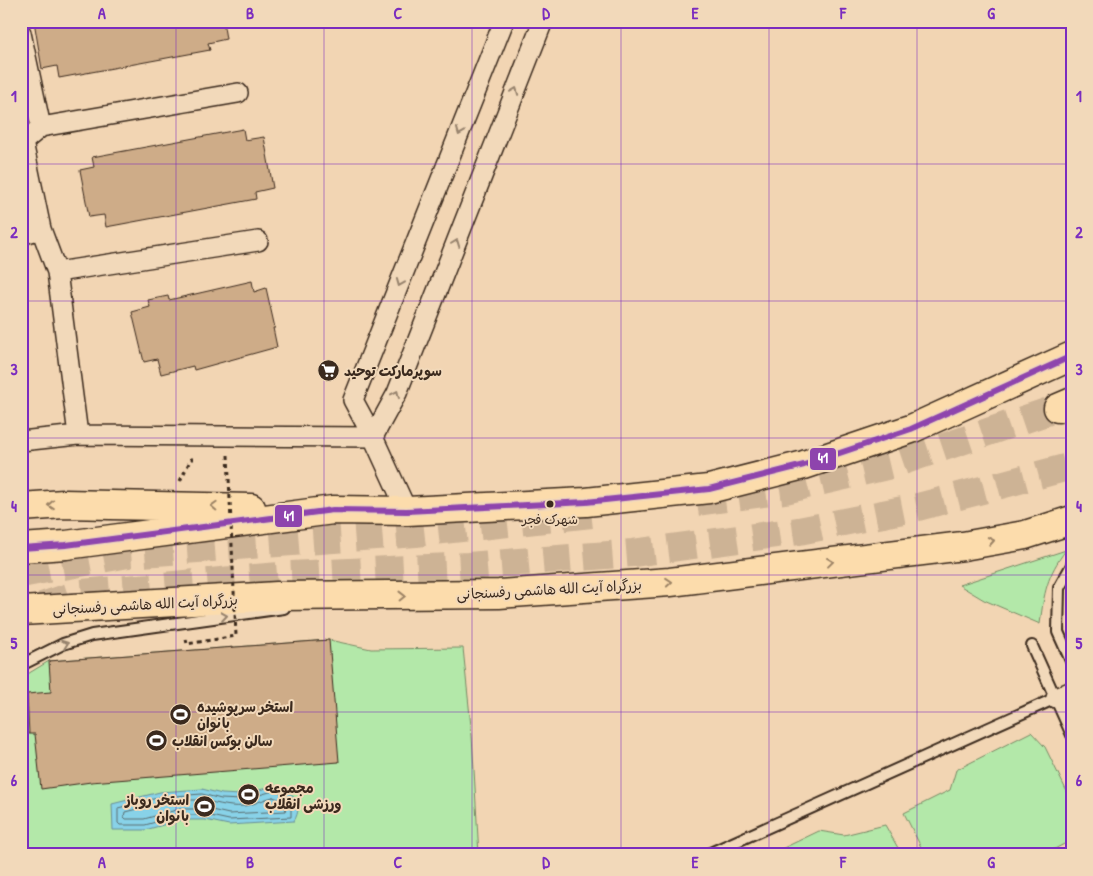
<svg xmlns="http://www.w3.org/2000/svg" width="1093" height="876" viewBox="0 0 1093 876" font-family="'Patrick Hand','Playpen Sans Arabic',sans-serif">
<rect width="100%" height="100%" fill="#f2d5b3"/>
<filter id="ink" filterUnits="userSpaceOnUse"><feTurbulence type="fractalNoise" baseFrequency=".02" numOctaves="2"/><feDisplacementMap in="SourceGraphic" scale="10" xChannelSelector="R" yChannelSelector="G"/><feConvolveMatrix kernelMatrix="1 2 1 2 8 2 1 2 1" color-interpolation-filters="sRGB"/></filter>
<g filter="url(#ink)">
<path fill="#b3e8a9" stroke="#778964" d="M1066 550C1047 575 1044 593 1040 624L984 600 959 585Z
M329 640 371 649 463 648 472 736 479 855H21V678L49 661Z
M1031 732 1045 747 1072 802V840L1043 855H925L904 813 950 790 956 770Z
M885 825 902 855H769L819 831 844 835Z"/>
<path fill="#88d2e8" stroke="#698f97" d="M274 786C291 790 305 803 294 821L229 825 205 820H181L145 830H113L112 804 160 792 202 789 222 794 241 795Z"/>
<g fill="none" stroke-linecap="round" stroke-linejoin="round">
<path stroke="#5a6d6f" stroke-width="1" d="M274 791 282 793 291 801V817L229 820 206 815H181L145 825H120L118 823V808L161 797 202 794 221 799 241 800Z
M273 797 284 801 286 811 229 814 207 809H180L144 819H126L124 817 125 812C149 806 173 799 198 800 213 801 227 808 244 806 254 805 263 799 273 797Z"/>
</g>
<path fill="#ceac88" stroke="#3b2a1e" d="M34 21H223L226 39 208 43 210 50 59 78 57 66 42 69Z
M243 129 245 140 264 137 273 188 255 192 256 199 106 227 104 215 89 217 80 170 94 167 92 157Z
M252 281 254 292 266 288 275 328H273L277 347 194 370 193 366 161 374 157 359 144 362 132 312 150 307 148 300 168 296 169 300Z
M329 640 339 762 91 782 41 789 35 734H29L27 694 51 692 49 661Z"/>
<g fill="none" stroke-linecap="round" stroke-linejoin="round">
<path stroke="#cdb395" stroke-width="28" stroke-dasharray="28 14" stroke-linecap="butt" d="M697 502 785 490 891 465 1058 408
M21 574 128 554 416 533 592 514
M42 606 81 593 290 575 468 566 633 553 799 531 918 507 1072 466"/>
<defs>
<path id="lane" d="M1072 565 1059 588 1058 632 1072 663
M1032 646 1072 735
M21 665 63 644 92 635 284 608
M706 855 1056 698"/>
<path id="street" d="M21 33 41 127
M21 235 41 229
M57 272 258 241
M78 435 57 272 41 229 23 142 41 127 238 93
M373 437 397 393 543 21
M21 441 78 435 373 437
M407 511 373 437 353 400 504 21
M1056 698 1072 691"/>
<path id="highway" d="M1058 408 1072 402
M21 507 64 504 251 508
M21 548 66 545 333 510 407 511 586 502 709 489 804 465 911 429 1072 356
M21 611 277 596 499 594 670 582 963 546 1025 535 1072 520"/>
</defs>
<use href="#lane" stroke="#3b2a1e" stroke-width="14"/>
<use href="#street" stroke="#3b2a1e" stroke-width="22"/>
<use href="#highway" stroke="#3b2a1e" stroke-width="31"/>
<path stroke="#3b2a1e" stroke-width="3" stroke-dasharray="4 4" stroke-linecap="butt" d="M180 481 191 459H193
M186 639 187 644 236 636"/>
<use href="#lane" stroke="#f2d9ba" stroke-width="10"/>
<use href="#street" stroke="#f2d9ba" stroke-width="19"/>
<use href="#highway" stroke="#fcdcac" stroke-width="28"/>
<path stroke="#3b2a1e" stroke-width="3" stroke-dasharray="4 4" stroke-linecap="butt" d="M228 455 236 636"/>
<defs>
<path id="bus-1" d="M21 548 66 545 333 510 407 511 586 502 709 489 804 465 911 429 1072 356"/>
</defs>
<use href="#bus-1" stroke="#f2d9ba" stroke-width="10"/>
<use href="#bus-1" stroke="#8e44ad" stroke-width="6"/>
</g>
<defs><path id="oneway-chevron" d="M-2-3.5L2.5 0L-2 3.5" fill="none" stroke-width="1.6" stroke-linecap="round" stroke-linejoin="round" transform="scale(1.25)"/></defs>
<g stroke="#96826c">
<use href="#oneway-chevron" transform="translate(515 91) rotate(-69)"/>
<use href="#oneway-chevron" transform="translate(460 132) rotate(112)"/>
<use href="#oneway-chevron" transform="translate(456 243) rotate(-69)"/>
<use href="#oneway-chevron" transform="translate(400 283) rotate(112)"/>
<use href="#oneway-chevron" transform="translate(396 394) rotate(-65)"/>
<use href="#oneway-chevron" transform="translate(224 616) rotate(-8)"/>
<use href="#oneway-chevron" transform="translate(65 644) rotate(-20)"/>
</g>
<g stroke="#9c8365">
<use href="#oneway-chevron" transform="translate(51 505) rotate(176)"/>
<use href="#oneway-chevron" transform="translate(214 506) rotate(-178)"/>
<use href="#oneway-chevron" transform="translate(991 541) rotate(-10)"/>
<use href="#oneway-chevron" transform="translate(830 562) rotate(-7)"/>
<use href="#oneway-chevron" transform="translate(669 582) rotate(-5)"/>
<use href="#oneway-chevron" transform="translate(402 596) rotate(-1)"/>
</g>
</g>
<path fill="none" stroke="#7b2cbf" stroke-width="1" stroke-opacity="0.55" d="M176 21V855M324 21V855M472 21V855M621 21V855M769 21V855M917 21V855M21 164H1072M21 301H1072M21 438H1072M21 575H1072M21 712H1072"/>
<defs>
<symbol id="supermarket-disc" viewBox="-11 -11 22 22"><circle r="9.5" fill="#3b2a1e" stroke="#f2d9ba"/><path d="M-6-5.5h2.5l.6 2H6L4.5 2H-2.5L-4.4-4H-6ZM-1.5 3.2a1.3 1.3 0 1 0 .1 0ZM3 3.2a1.3 1.3 0 1 0 .1 0Z" fill="#fff"/></symbol>
<symbol id="stadium-disc" viewBox="-11 -11 22 22"><circle r="9.5" fill="#3b2a1e" stroke="#f2d9ba"/><path d="M0-5a6.5 5 0 1 0 0 10a6.5 5 0 1 0 0-10ZM-3.5-1.8h7v3.6h-7Z" fill="#fff"/></symbol>
</defs>
<g fill-rule="evenodd">
<use href="#supermarket-disc" x="316" y="358" width="25" height="25"/>
<use href="#stadium-disc" x="168" y="702" width="25" height="25"/>
<use href="#stadium-disc" x="144" y="728" width="25" height="25"/>
<use href="#stadium-disc" x="236" y="782" width="25" height="25"/>
<use href="#stadium-disc" x="192" y="794" width="25" height="25"/>
</g>
<circle fill="#3b2a1e" stroke="#f2d9ba" stroke-width="2" cx="550" cy="504" r="4.5"/>
<g text-anchor="middle" dominant-baseline="central" stroke-width="4" stroke-linejoin="round" paint-order="stroke">
<g font-size="13" fill="#3b2a1e" stroke="#f2d9ba">
<text x="550" y="519">شهرک فجر</text>
</g>
<g font-size="14" font-weight="bold" fill="#3b2a1e" stroke="#f2d9ba" text-anchor="start">
<text x="344" y="370">سوپرمارکت توحید</text>
<text x="197" y="706">استخر سرپوشیده<tspan x="197" dy="16">بانوان</tspan></text>
<text x="172" y="740">سالن بوکس انقلاب</text>
<text x="265" y="787">مجموعه<tspan x="265" dy="16">ورزشی انقلاب</tspan></text>
<text x="189" y="799" text-anchor="end">استخر روباز<tspan x="189" dy="16">بانوان</tspan></text>
</g>
<g font-size="14" fill="#3b2a1e" stroke="#f2d9ba">
<text transform="translate(549 589) rotate(-3)">بزرگراه آیت الله هاشمی رفسنجانی</text>
<text transform="translate(145 604) rotate(-3)">بزرگراه آیت الله هاشمی رفسنجانی</text>
</g>
</g>
<g stroke="#f2d9ba" stroke-width="2">
<rect x="809" y="447" width="28" height="24" rx="5" fill="#8e44ad"/>
<rect x="274" y="504" width="29" height="24" rx="5" fill="#8e44ad"/>
</g>
<g font-size="14" text-anchor="middle" font-weight="bold" fill="#fff">
<text x="823" y="463">41</text>
<text x="289" y="521">41</text>
</g>
<rect width="1093" height="876" fill="none" stroke="#f2d9ba" stroke-width="55"/>
<rect x="28" y="28" width="1038" height="820" fill="none" stroke="#7b2cbf" stroke-width="2"/>
<g font-size="16" text-anchor="middle" font-weight="bold" fill="#7b2cbf">
<text x="102" y="19">A</text>
<text x="250" y="19">B</text>
<text x="398" y="19">C</text>
<text x="546" y="19">D</text>
<text x="695" y="19">E</text>
<text x="843" y="19">F</text>
<text x="991" y="19">G</text>
<text x="14" y="102">1</text>
<text x="1079" y="102">1</text>
<text x="14" y="238">2</text>
<text x="1079" y="238">2</text>
<text x="14" y="375">3</text>
<text x="1079" y="375">3</text>
<text x="14" y="512">4</text>
<text x="1079" y="512">4</text>
<text x="14" y="649">5</text>
<text x="1079" y="649">5</text>
<text x="14" y="786">6</text>
<text x="1079" y="786">6</text>
<text x="102" y="868">A</text>
<text x="250" y="868">B</text>
<text x="398" y="868">C</text>
<text x="546" y="868">D</text>
<text x="695" y="868">E</text>
<text x="843" y="868">F</text>
<text x="991" y="868">G</text>
</g>
</svg>
